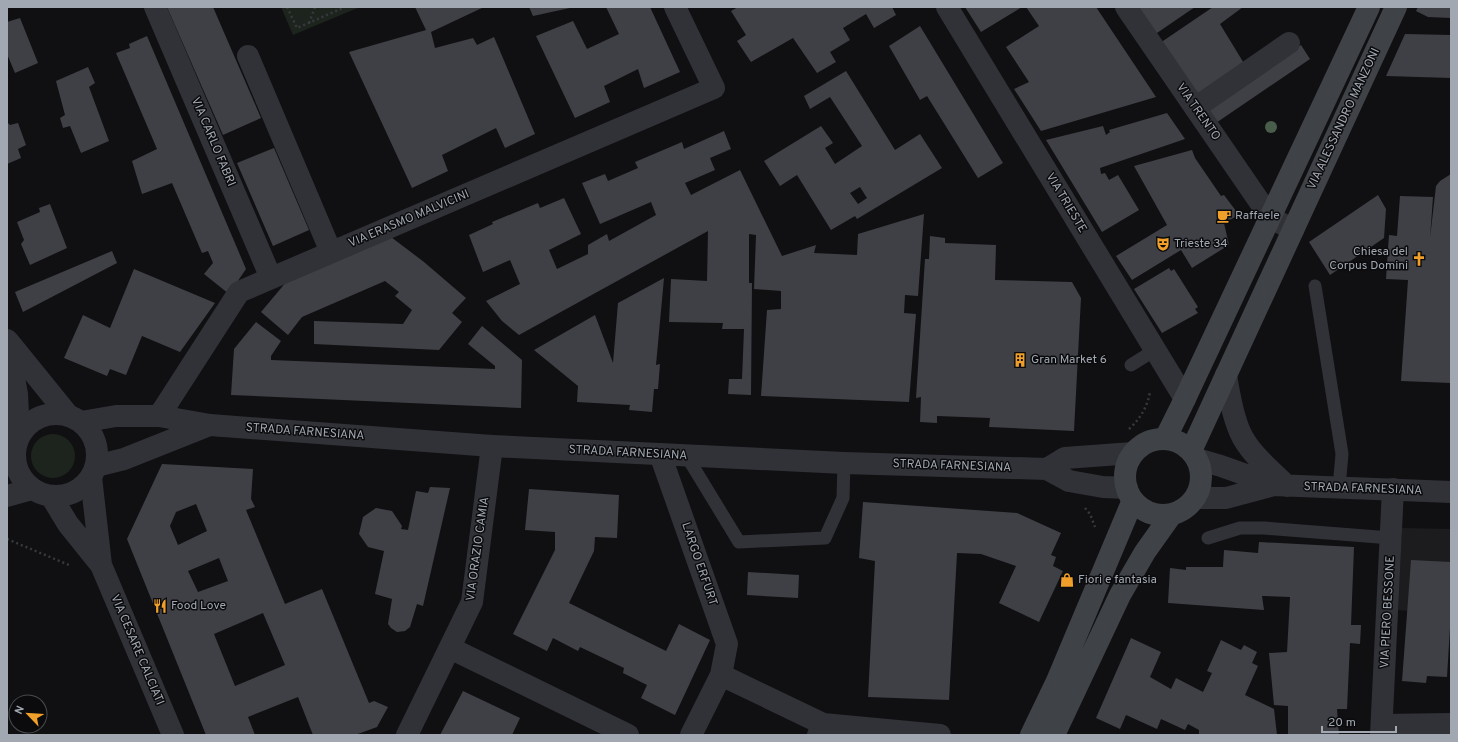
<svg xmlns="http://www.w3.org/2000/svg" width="1458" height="742" viewBox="0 0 1458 742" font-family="Overpass,sans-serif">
<rect width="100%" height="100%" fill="#101012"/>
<path fill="#1c1c1f" d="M1402 528 1451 529V614L1398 610Z"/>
<path fill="#1d241d" d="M281 7H360L293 35Z
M31 456a22 22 0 1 1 44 0a22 22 0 1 1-44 0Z"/>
<path fill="#3f4045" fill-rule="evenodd" d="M167 7H213L261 118 223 135Z
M415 7H484L431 32 435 48 473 38 477 45 494 37 535 134 505 148 496 128 442 155 448 171 412 188 349 52 426 30Z
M529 7H570V8L533 16Z
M606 7H650L680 72 644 88 638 69 604 86 610 102 575 118 536 36 573 21 587 49 619 34Z
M738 7H892L896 15 874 28 866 14 843 28 850 40 830 52 836 62 817 73 793 38 751 62 737 41 746 35 731 11Z
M965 7H1022L981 32Z
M1026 7H1096L1156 97 1041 131 1014 89 1029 82 1006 47 1039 26Z
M1134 7H1195L1154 35Z
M1213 7H1243L1220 24 1245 65 1195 98 1160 43Z
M1418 7H1451V18L1428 17 1416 11Z
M20 18 38 63 15 73 7 54V22Z
M920 26 1003 163 978 178 927 96 920 100 889 46Z
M1405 34 1451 35V78L1386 76Z
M147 36 246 269 229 294 204 274 213 263 208 251 202 253 172 183 142 194 132 161 157 149 116 53 130 48 129 44Z
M1301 45 1310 59 1213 125 1203 111Z
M88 67 95 83 89 87 109 141 81 153 70 126 63 128 60 118 65 115 56 81Z
M846 71 895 150 920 134 942 168 857 219 855 216 831 230 797 175 780 186 764 161 821 126 833 143 825 148 835 164 862 146 830 97 810 109 804 96ZM860 187 867 198 858 204 850 193Z
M1167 113 1185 139 1100 168 1101 174 1105 173 1109 180 1118 175 1139 210 1102 232 1046 140 1103 126 1106 135 1110 132 1109 130Z
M7 122 10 125 18 123 26 145 18 149 21 158 7 164Z
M724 131 731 149 710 158 715 170 685 183 691 195 740 170 782 256 816 245 814 253 857 255 858 234 924 214 918 296 905 295 904 313 916 314 909 402 761 396 767 310 781 309V291L754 289 756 235 749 234V283H752L751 395 728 394 729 379H742L744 329H722L723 323 669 322 671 279 707 281 708 231 519 335 502 321 486 301 520 284 510 260 483 272 469 235 493 224 492 222 538 203 540 208 564 198 581 234 549 250 557 269 588 254V245L607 234 609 241 656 215 651 202 600 224 582 183 605 174 608 181 638 168 635 162 682 142 684 149Z
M274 148 309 230 273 246 237 163Z
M1192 150 1195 158 1221 196 1224 195 1239 215 1224 223 1229 245 1192 268 1181 250 1132 280 1116 256 1167 225 1134 166Z
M1451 174V383L1401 381 1408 280 1386 279 1389 235 1397 236 1400 196 1433 197 1430 238 1436 186 1440 181Z
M1378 195 1386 209 1384 238 1330 275 1309 242Z
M50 204 67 248 30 265 21 244 24 240 17 222 40 212 39 208Z
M930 236 945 238V243L996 245 995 280 1072 282 1081 298 1074 431 989 427 990 418 937 416V423L920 422 921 397 916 398 925 259H929Z
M391 237 424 262 466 298 452 313 462 322 439 350 314 344V321L403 324 412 310 395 296 399 292 385 281 302 317 288 335 261 312 287 281Z
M112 251 117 263 23 312 15 292Z
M1169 268 1171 271 1174 269 1198 307 1195 309 1198 313 1162 333 1134 289Z
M134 269 215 303 180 352 142 336 126 375 110 369 107 376 64 358 83 315 110 328Z
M664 278 656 365 660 364 658 389H654L652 412 629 410 630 405 577 402 578 386 534 350 595 315 613 363 618 303Z
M256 322 281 341 271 356V360L495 369V366L468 344 482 326 522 360 521 408 231 395 234 349Z
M162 464 253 469 251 499 255 507 246 510 285 604 322 589 369 703 374 701 388 707 377 727 355 735H313L298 697 248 717 255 735H206L127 539ZM196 504 207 531 178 545 170 526 176 512ZM219 558 228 581 198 592 188 571ZM263 613 285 665 235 686 214 634Z
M430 487 450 488 423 606 417 604 410 627 405 631 397 632 391 628 388 624 392 599 375 594 384 551 368 547 359 534 363 517 376 508 392 511 402 526 401 529 408 530 416 491 428 493Z
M529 489 619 495 617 538 595 537 594 551 569 603 666 651 679 624 710 640 675 715 641 698 647 685 623 673 624 668 580 647 578 651 553 638 547 651 513 634 555 550V532L525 530Z
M863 502 1017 513 1061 533 1051 555 1056 557 1053 566 1063 571 1039 622 999 603 1016 566 981 554 957 553 949 700 868 697 875 561 859 558Z
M1259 542 1354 547 1351 625H1361L1360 644 1350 643 1347 709H1337L1339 735H1288V706L1274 705 1269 653 1287 652 1290 597 1262 596 1264 610 1168 603 1170 568 1186 570V567H1223L1224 550 1258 553Z
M1411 560 1451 562V612L1447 677 1427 676 1426 683 1402 681Z
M748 572 799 575 798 598 747 595Z
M1131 638 1161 652 1150 677 1171 689 1176 678 1203 692 1212 673 1207 671 1221 640 1241 650 1244 645 1257 652 1252 663 1258 666 1245 695 1274 709 1277 735H1199V730L1188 724 1185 730 1161 719 1157 729 1126 715 1120 729 1096 718Z
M463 691 520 718 512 735H440Z"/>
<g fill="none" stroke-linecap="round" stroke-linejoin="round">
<path stroke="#37393e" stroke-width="2.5" stroke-dasharray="2 3" stroke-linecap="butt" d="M287 7 297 28 345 7
M309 23 315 7
M1129 429C1141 418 1147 407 1150 392
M1085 508 1090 514 1095 527
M7 539 69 565"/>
<path stroke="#313237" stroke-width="13" d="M1315 286 1342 454 1339 487
M1131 365 1155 350
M686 455 739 542 825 538 843 498 844 463
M1208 538 1240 528H1264L1391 538"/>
<path stroke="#313237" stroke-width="22" d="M155 7 271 278
M947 7 1185 399
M1126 7 1270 217 1293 230
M248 56 331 252
M1195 108 1289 43
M7 340 17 394 19 436
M8 341 68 415
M159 416 239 292 714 88 675 7
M660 454 727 644 721 675 691 735
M91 477 101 565
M51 496 68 524 101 565 173 735
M450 648 628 735
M721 675 823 724 818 735
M823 724 940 735
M1382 725 1451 724
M407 735 472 602 492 446
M1381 735 1393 489"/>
<path stroke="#313237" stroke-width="22" d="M1226 375C1229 393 1232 414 1240 432 1249 453 1271 470 1287 486
M15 455a41 41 0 1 1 82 0a41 41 0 1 1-82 0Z
M81 422 116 416H159L210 425 492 446 844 463 1047 469 1069 481 1103 487 1127 488
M1197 459 1221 466 1274 485 1451 492
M96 466 124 459 207 426
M1047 469 1065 458 1133 453
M7 496 32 489
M1195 498H1226L1274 485"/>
<path stroke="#3f4247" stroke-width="22" d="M1165 439 1181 407 1369 7
M1125 477a38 38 0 1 1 76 0a38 38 0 1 1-76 0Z
M1191 451 1396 7
M1031 735 1057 681 1133 500
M1054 735 1120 595 1145 552 1172 514"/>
</g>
<circle fill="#495e4a" cx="1271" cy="127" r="6"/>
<defs>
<symbol id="cafe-bare" viewBox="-9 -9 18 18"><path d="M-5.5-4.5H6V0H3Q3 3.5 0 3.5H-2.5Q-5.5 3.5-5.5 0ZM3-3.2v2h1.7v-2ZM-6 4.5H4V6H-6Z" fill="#f0a02a" stroke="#0b0b0d" stroke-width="2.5" paint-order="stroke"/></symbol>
<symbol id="theatre-bare" viewBox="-9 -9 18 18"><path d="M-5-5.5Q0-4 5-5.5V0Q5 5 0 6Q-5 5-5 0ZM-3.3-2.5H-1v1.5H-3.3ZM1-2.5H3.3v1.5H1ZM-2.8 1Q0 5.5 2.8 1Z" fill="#f0a02a" stroke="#0b0b0d" stroke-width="2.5" paint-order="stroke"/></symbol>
<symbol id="church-bare" viewBox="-9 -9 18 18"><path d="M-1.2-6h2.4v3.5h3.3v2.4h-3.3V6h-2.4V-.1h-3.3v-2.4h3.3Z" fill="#f0a02a" stroke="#0b0b0d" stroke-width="2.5" paint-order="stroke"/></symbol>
<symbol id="building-bare" viewBox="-9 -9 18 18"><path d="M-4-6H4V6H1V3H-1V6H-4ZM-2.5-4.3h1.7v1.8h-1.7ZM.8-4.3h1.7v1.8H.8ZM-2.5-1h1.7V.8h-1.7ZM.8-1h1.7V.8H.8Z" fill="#f0a02a" stroke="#0b0b0d" stroke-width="2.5" paint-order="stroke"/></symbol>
<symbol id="shop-bare" viewBox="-9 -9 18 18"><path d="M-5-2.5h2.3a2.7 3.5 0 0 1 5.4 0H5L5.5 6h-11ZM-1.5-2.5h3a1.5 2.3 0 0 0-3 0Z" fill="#f0a02a" stroke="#0b0b0d" stroke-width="2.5" paint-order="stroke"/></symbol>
<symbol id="restaurant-bare" viewBox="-9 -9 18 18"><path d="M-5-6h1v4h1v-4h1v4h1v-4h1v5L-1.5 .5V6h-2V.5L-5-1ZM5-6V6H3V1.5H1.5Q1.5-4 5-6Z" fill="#f0a02a" stroke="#0b0b0d" stroke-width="2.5" paint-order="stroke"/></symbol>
</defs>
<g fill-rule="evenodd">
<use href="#cafe-bare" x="1214" y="206" width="20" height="20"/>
<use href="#theatre-bare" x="1153" y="234" width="20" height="20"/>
<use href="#church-bare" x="1409" y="249" width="20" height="20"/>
<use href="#building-bare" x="1010" y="350" width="20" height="20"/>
<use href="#shop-bare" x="1057" y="570" width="20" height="20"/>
<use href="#restaurant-bare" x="150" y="596" width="20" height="20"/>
</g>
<g text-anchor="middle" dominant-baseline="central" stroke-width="3" stroke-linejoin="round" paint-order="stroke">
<g font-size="12" fill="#a1a8b2" stroke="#0b0b0d">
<text transform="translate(1198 112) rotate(55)">VIA TRENTO</text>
<text transform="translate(1344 119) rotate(-65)">VIA ALESSANDRO MANZONI</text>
<text transform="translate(213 142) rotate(67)">VIA CARLO FABRI</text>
<text transform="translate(1066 203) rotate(59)">VIA TRIESTE</text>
<text transform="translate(409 219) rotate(-23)">VIA ERASMO MALVICINI</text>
<text transform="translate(305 432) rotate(4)">STRADA FARNESIANA</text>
<text transform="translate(628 453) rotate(3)">STRADA FARNESIANA</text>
<text transform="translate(952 466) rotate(2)">STRADA FARNESIANA</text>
<text transform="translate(1363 489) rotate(2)">STRADA FARNESIANA</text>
<text transform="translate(478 549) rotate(-82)">VIA ORAZIO CAMIA</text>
<text transform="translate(699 564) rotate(71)">LARGO ERFURT</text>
<text transform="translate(1388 612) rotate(-87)">VIA PIERO BESSONE</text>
<text transform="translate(137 650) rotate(67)">VIA CESARE CALCIATI</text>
</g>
<g font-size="12" fill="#a1a8b2" stroke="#0b0b0d" text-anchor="start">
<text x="1235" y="216">Raffaele</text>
<text x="1174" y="244">Trieste 34</text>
<text x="1408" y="252" text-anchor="end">Chiesa del<tspan x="1408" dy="14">Corpus Domini</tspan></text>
<text x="1031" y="360">Gran Market 6</text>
<text x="1078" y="580">Fiori e fantasia</text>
<text x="171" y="606">Food Love</text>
</g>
</g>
<rect width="1458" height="742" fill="none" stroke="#a1a8b2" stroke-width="16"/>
<g transform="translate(28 714) rotate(295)"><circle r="19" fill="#0b0b0d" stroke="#474a4f"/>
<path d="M0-3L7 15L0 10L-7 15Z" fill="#f0a02a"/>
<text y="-6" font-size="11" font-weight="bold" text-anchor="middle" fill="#a1a8b2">N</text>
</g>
<path d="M1322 726v6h74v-6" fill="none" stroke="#a1a8b2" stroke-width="2"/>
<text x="1328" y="726" font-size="12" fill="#a1a8b2" stroke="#0b0b0d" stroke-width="3" paint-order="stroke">20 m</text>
</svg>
